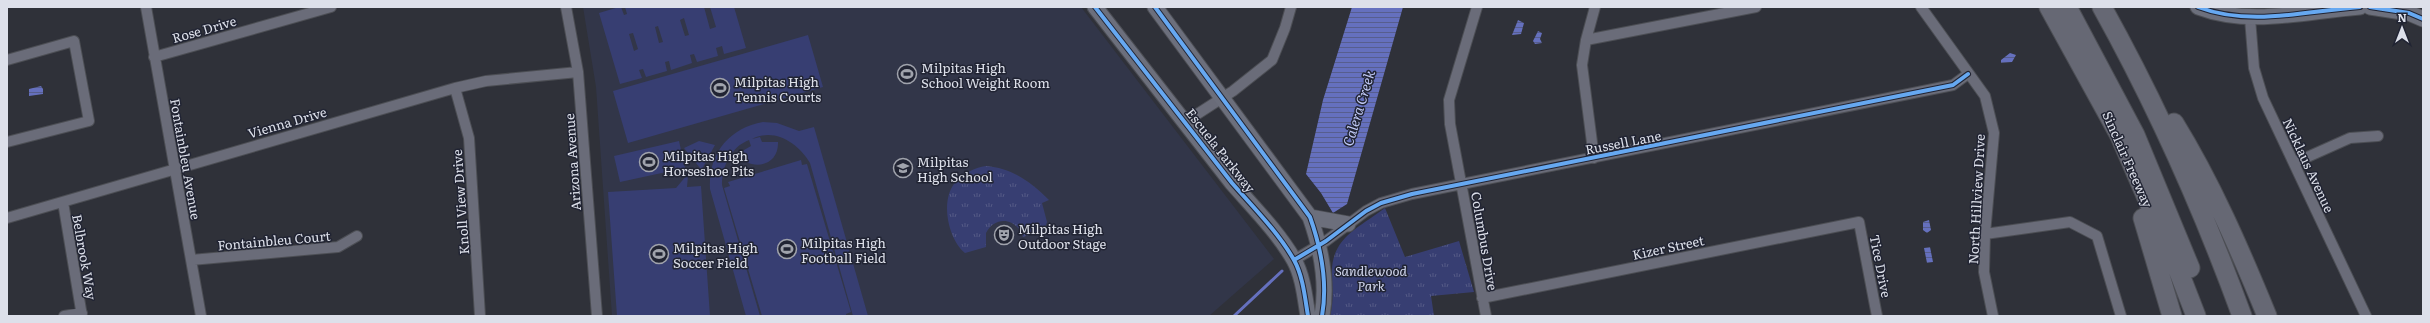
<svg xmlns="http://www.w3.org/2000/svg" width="2430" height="323" viewBox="0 0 2430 323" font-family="Literata,serif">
<defs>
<pattern id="grass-tufts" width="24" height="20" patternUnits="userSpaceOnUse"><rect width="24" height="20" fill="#373e72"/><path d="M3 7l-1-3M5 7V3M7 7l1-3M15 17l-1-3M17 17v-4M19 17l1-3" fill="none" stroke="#545a86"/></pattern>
<pattern id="water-rules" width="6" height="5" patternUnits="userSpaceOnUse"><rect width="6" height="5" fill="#6570be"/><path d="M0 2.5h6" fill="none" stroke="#575e8e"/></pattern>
</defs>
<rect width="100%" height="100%" fill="#2f3139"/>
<path fill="#323649" d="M583 7H1081L1274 259 1209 316H612L596 87Z"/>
<path fill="url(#grass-tufts)" d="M986 166C1012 168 1031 182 1049 200L1042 203 1047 222 1044 230 1023 237C1017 218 995 215 986 233V247L965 253C949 240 940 203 954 184 961 175 975 167 986 166Z
M1385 208 1405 257 1459 241 1474 292 1431 296 1434 316H1330C1334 302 1332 288 1332 273 1331 238 1360 227 1385 208Z"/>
<path fill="#373e72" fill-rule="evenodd" d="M619 7H621L624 15 627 14 625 7H704L710 29 716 27 710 7H734L746 48 724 54 722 46 716 48 718 56 697 62 694 54 690 55 692 63 671 70 669 61 665 62 667 71 646 77 643 69 639 70 642 78 620 84 599 13ZM684 18 689 35 685 36 680 20ZM658 26 663 42 659 43 655 27ZM633 33 638 49 634 51 629 34Z
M808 35 823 87 628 143 613 91Z
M763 122 777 123 799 131 814 127 868 316H853L810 163C799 144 775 127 752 139L760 137 762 142H778C779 167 750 172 737 154L751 146 749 140C731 147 722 166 722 185L760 316H746L710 189C708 154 729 128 763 122Z
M679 141 685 168 620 182 614 156Z
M699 141 715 145 703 167 704 172H700V168L684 148Z
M801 160 802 165 807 164 851 312 846 314V316H762L724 188 730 186 728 182Z
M688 171 691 172 688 176 687 187 701 186 710 316H617L608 192 676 188 687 175Z"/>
<path fill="url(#water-rules)" d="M1352 7H1403L1347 204 1333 213 1321 193 1306 174 1323 100Z
M1518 20 1524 23 1521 34 1512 35Z
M1538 31 1542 33 1540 39 1542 43 1535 44 1533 41Z
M2010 53 2016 55 2012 62 2001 63V60Z
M41 86 43 89V94L29 96V89Z
M1929 220 1931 230 1927 233 1923 230V222Z
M1930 247 1933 262 1927 263 1924 248Z"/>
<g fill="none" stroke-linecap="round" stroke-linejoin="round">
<path stroke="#6570be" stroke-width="3" d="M1234 316 1282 271"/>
<defs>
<path id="street" d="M146 7 201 316
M566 7 578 72 597 316
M1477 7 1449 100 1450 124 1486 316
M1921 7 1985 96 1994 133 1985 234 1984 272 1993 316
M2250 18 2254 68 2263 98 2366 316
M1586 40 1756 7
M154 57 331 7
M7 60 74 41 89 121 7 142
M455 88 469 138 480 316
M1185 122 1233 91 1272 60 1285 28 1291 7
M1594 158 1582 65 1586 40 1595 7
M2294 163 2350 138 2378 136
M63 202 82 316
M7 218 455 88 486 81 578 72
M1985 234 2070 222 2097 236 2121 316
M191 260 338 247 357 236
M1294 260 1326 241 1366 211 1381 203 1412 194 1953 85 1968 74
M1482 298 1859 222 1877 316
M64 316 82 313"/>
<path id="secondary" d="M1095 7 1232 183C1253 207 1278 232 1294 260 1303 276 1305 298 1308 316
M1155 7 1310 217C1321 248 1328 282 1322 316
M2198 7C2251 27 2305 11 2360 7
M2370 7 2409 13 2423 19
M1310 217 1348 224"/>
<path id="highway" d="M2049 7 2120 136 2177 267 2196 316
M2067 7 2135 135 2190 268
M2102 7C2157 106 2203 209 2242 316
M2174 123C2211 183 2240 250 2267 316
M2143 218 2172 316"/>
</defs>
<use href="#street" stroke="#4c4e54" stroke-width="12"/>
<use href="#secondary" stroke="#4c4e54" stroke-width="17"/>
<use href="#highway" stroke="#4c4e54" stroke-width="21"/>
<use href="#street" stroke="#6a6c79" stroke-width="10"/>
<use href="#secondary" stroke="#6c6f7c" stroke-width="15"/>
<use href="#highway" stroke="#666874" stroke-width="19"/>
<defs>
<path id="cycleway" d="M1095 7 1232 183C1253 207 1278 232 1294 260 1303 276 1305 298 1308 316
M1155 7 1310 217C1321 248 1328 282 1322 316
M2198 7C2251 27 2305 11 2360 7
M2370 7 2409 13 2423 19
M1294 260 1326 241 1366 211 1381 203 1412 194 1953 85 1968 74"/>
</defs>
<use href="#cycleway" stroke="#212433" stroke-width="6"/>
<use href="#cycleway" stroke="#66a8f1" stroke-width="4"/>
</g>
<defs>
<symbol id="stadium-ring" viewBox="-11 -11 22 22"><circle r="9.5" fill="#212433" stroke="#a0a3ac" stroke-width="1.5"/><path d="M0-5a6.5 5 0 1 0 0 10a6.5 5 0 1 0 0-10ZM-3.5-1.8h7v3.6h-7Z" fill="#a0a3ac"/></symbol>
<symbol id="school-ring" viewBox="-11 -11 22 22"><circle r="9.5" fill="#212433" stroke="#a0a3ac" stroke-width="1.5"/><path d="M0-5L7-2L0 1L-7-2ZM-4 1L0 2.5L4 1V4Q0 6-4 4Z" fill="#a0a3ac"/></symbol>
<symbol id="theatre-ring" viewBox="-11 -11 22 22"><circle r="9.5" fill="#212433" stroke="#a0a3ac" stroke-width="1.5"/><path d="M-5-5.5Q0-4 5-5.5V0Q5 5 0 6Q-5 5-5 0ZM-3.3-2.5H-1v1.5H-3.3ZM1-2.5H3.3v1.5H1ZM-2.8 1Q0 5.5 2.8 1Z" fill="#a0a3ac"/></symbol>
</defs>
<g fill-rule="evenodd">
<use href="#stadium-ring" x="896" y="63" width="22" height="22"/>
<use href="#stadium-ring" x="709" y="77" width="22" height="22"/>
<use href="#stadium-ring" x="638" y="151" width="22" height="22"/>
<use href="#school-ring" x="892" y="157" width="22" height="22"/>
<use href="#theatre-ring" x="993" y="224" width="22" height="22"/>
<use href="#stadium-ring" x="776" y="238" width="22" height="22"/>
<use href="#stadium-ring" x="648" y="243" width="22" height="22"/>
</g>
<g text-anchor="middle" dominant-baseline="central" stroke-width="3" stroke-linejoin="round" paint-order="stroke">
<g font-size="13" fill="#dde0ea" stroke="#212433">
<text transform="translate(204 29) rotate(-16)">Rose Drive</text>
<text transform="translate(287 122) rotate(-16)">Vienna Drive</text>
<text transform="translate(1623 142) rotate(-11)">Russell Lane</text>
<text transform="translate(1221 150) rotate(52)">Escuela Parkway</text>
<text transform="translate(186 159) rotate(80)">Fontainbleu Avenue</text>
<text transform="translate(2128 159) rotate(66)">Sinclair Freeway</text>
<text transform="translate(572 162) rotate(-94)">Arizona Avenue</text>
<text transform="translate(2309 165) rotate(65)">Nicklaus Avenue</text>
<text transform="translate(1976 199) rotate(-87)">North Hillview Drive</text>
<text transform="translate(460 202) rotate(-94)">Knoll View Drive</text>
<text transform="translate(274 240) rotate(-5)">Fontainbleu Court</text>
<text transform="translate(1485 241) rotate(80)">Columbus Drive</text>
<text transform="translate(1668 247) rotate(-12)">Kizer Street</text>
<text transform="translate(85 257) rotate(80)">Belbrook Way</text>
<text transform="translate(1881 266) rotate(79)">Tice Drive</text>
</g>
<g font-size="13" fill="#dde0ea" stroke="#212433" text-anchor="start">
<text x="921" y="67">Milpitas High<tspan x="921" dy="15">School Weight Room</tspan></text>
<text x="734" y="81">Milpitas High<tspan x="734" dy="15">Tennis Courts</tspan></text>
<text x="663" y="155">Milpitas High<tspan x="663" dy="15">Horseshoe Pits</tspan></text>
<text x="917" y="161">Milpitas<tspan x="917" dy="15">High School</tspan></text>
<text x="1018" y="228">Milpitas High<tspan x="1018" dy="15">Outdoor Stage</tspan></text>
<text x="801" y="242">Milpitas High<tspan x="801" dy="15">Football Field</tspan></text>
<text x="673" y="247">Milpitas High<tspan x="673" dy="15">Soccer Field</tspan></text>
</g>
<g font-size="13" font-style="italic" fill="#d2d7ee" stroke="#212433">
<text x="1371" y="270">Sandlewood<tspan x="1371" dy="15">Park</tspan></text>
</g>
<g font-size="14" font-style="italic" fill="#c0c9f6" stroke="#212433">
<text transform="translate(1358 108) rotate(-73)">Calera Creek</text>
</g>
</g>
<rect width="2430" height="323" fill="none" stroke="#dde0ea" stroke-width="16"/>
<g transform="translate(2402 28)" stroke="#212433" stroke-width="3" paint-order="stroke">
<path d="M0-3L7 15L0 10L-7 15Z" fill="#dde0ea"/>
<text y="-6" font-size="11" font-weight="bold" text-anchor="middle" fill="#dde0ea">N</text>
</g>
</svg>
